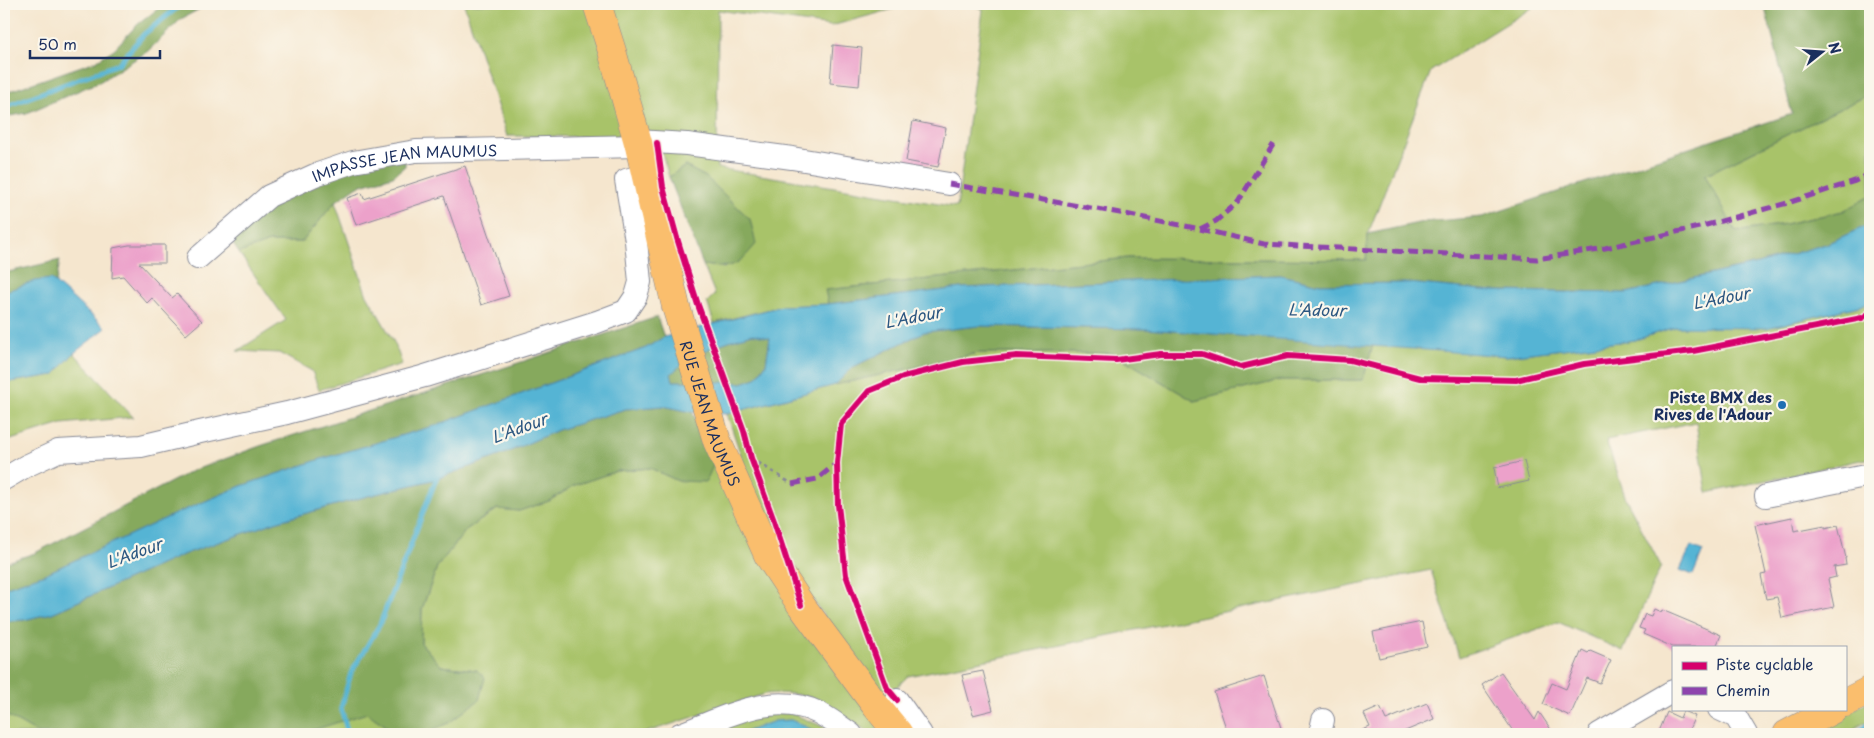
<svg xmlns="http://www.w3.org/2000/svg" width="1874" height="738" viewBox="0 0 1874 738" font-family="'Playpen Sans',sans-serif">
<rect width="100%" height="100%" fill="#fbf7ec"/>
<filter id="ink" filterUnits="userSpaceOnUse"><feTurbulence type="fractalNoise" baseFrequency=".02" numOctaves="2"/><feDisplacementMap in="SourceGraphic" scale="10" xChannelSelector="R" yChannelSelector="G"/><feConvolveMatrix kernelMatrix="1 2 1 2 8 2 1 2 1" color-interpolation-filters="sRGB"/></filter>
<filter id="wash" filterUnits="userSpaceOnUse"><feTurbulence type="fractalNoise" baseFrequency=".0096" numOctaves="4" result="noise"/><feDisplacementMap in="SourceGraphic" scale="20" xChannelSelector="R" yChannelSelector="G"/><feGaussianBlur stdDeviation="1.12" result="paint"/><feColorMatrix in="noise" values="0 0 0 0 0 0 0 0 0 0 0 0 0 0 0 0 0 1.4 0 .05"/><feComposite in="paint" operator="in"/></filter>
<g filter="url(#wash)">
<rect width="100%" height="100%" fill="#f5e6ce"/>
<path fill="#a8c369" stroke="#627964" d="M464 4H589L626 137 507 136Z
M602 4H912L831 26 718 10 717 168 957 207 983 10 968 4H1538L1431 71 1368 234 1366 260 1128 258 826 290 828 304 782 306 714 323 707 302 715 294 703 265 725 268 706 177 685 166 669 177 657 134 644 130Z
M1870 94V196L1843 211 1785 224 1735 232 1705 175Z
M335 202 366 293 395 344 402 364 319 390 312 371 279 353 237 351 286 320 239 253 269 242H302Z
M1870 300V458L1707 493 1696 422 1606 440 1626 499 1661 566 1623 651 1558 622 1459 657 1431 570 908 676 883 700 784 559 752 488 727 414 835 385 978 353H1113L1194 401 1281 380H1363L1373 345 1507 356 1635 340 1676 327 1779 325 1863 305Z
M74 353 133 417 62 424 4 442V383L54 375Z
M714 463 879 727 873 733C857 728 845 715 830 706 810 694 787 692 765 694L641 734H421L425 733 477 670 441 666 421 643 422 609 437 567 467 529 498 509 519 511 549 501 575 485 617 471 650 468 678 481Z
M1870 700V720L1844 734H1813Z
M788 712 841 734H822L791 720 775 721 740 734H703L749 716Z
M367 713 398 734H301L307 731Z
M4 714 39 734H4Z"/>
<path fill="#86a95d" stroke="#506c5e" d="M164 4H209L181 19 148 51 101 81 27 113 4 117V93L96 61 114 49 137 25Z
M1764 4H1870V94L1705 175 1736 232 1785 224 1843 211 1870 196V224L1826 244 1757 264 1626 293 1492 291 1408 283 1320 284 1280 275 961 288 828 304 825 290 1128 258 1366 260 1368 234 1423 222 1482 217 1792 114Z
M405 147V166L393 176 358 186 335 202 302 242H269L239 253 223 229 245 205Z
M685 166 706 177 750 219 756 244C737 267 732 269 703 265L669 177Z
M60 260 56 283 51 279 4 292V273Z
M657 317 664 337 646 348 437 425 318 460 241 486 175 514 45 574 4 588V563L35 553 192 471 260 446 506 367Z
M979 326 1146 329 1373 345 1363 380H1281L1194 401 1113 353H978L835 385 853 367 924 332Z
M753 334 770 338 766 364 756 378 742 383 673 381 670 374C692 353 724 341 753 334Z
M663 406 692 412 697 421 714 463 706 482 678 481 650 468 617 471 575 485 549 501 519 511 497 509 467 529 437 567 422 609 421 643 441 666 477 670 485 678 479 700 449 723 425 733 398 734 367 713 301 734H39L4 714V622L24 620 52 613 185 554 275 522 364 497 436 479 499 456 558 430 625 409Z"/>
<path fill="#55b4d4" stroke="#387299" fill-rule="evenodd" d="M1870 224V300L1863 305 1767 328 1676 327 1635 340 1507 356 1146 329 979 326 924 332 853 367 835 385 727 414 692 412 663 406 625 409 558 430 499 456 436 479 364 497 275 522 185 554 52 613 24 620 4 621V588L45 574 175 514 241 486 318 460 437 425 646 348 664 337 782 306 828 304 961 288 1280 275 1320 284 1408 283 1492 291 1626 293 1758 264 1826 244ZM753 334 770 338 766 364 756 378 742 383 673 381 671 374C692 353 724 341 753 334Z
M51 279 106 328 74 353 54 375 4 383V292L35 281Z
M1691 546 1703 551 1693 575 1680 570Z
M791 720 822 734H740L775 721Z"/>
<g fill="none" stroke-linecap="round" stroke-linejoin="round">
<path stroke="#55b4d4" stroke-width="5" d="M4 107 118 64 144 34 182 4
M348 734 341 708 351 673 380 624 438 474
M1855 734 1870 724"/>
</g>
<g id="blocks">
<path fill="#eca1ca" d="M833 45 862 48 859 86 830 83Z
M913 121 946 128 938 167 906 161Z
M465 166 509 296 481 305 444 196 356 225 347 198 362 193 364 199Z
M129 245H165V263H139L172 298 177 294 202 321 186 335 152 298 147 303 123 276 112 278 113 248Z
M1524 461 1529 481 1498 488 1494 468Z
M1792 517 1794 531 1825 525V528L1838 525 1846 558H1845L1846 565 1834 567 1836 577 1828 579 1834 607 1782 618 1777 597 1766 599 1761 575 1766 574 1755 525Z
M1654 609 1661 612 1662 610 1721 635 1716 647H1673L1643 634 1645 630 1639 628 1645 614 1651 616Z
M1422 622 1427 647 1379 658 1373 632Z
M1582 650 1588 653 1590 651 1611 660 1600 683 1587 678 1570 716 1543 704 1552 683 1566 689Z
M983 671 993 710 973 715 962 675Z
M1501 672 1535 720 1539 712 1554 734H1515L1482 685Z
M1264 676 1283 734H1228L1214 692Z
M1427 703 1434 719 1398 734H1353L1370 727 1364 714 1380 707 1386 720Z
M1683 711 1695 716 1687 734H1658L1667 712 1680 718Z"/>
</g>
</g>
<g filter="url(#ink)">
<use href="#blocks" fill-opacity="0" stroke="#888a96" stroke-width="1"/>
<g fill="none" stroke-linecap="round" stroke-linejoin="round">
<defs>
<g id="minor">
<path d="M637 141 687 144 792 158 949 184"/>
<path id="s1" d="M198 258 269 196 315 175 353 162 416 151 639 146"/>
<path d="M4 479 26 466 58 451 141 446 200 432 287 413 425 376 597 322 626 311 636 296 640 282 636 241 626 180 645 175"/>
<path d="M1766 496 1870 475"/>
<path d="M897 700 921 734"/>
<path d="M1719 709 1736 717 1746 734"/>
<path d="M680 734C724 718 772 690 819 713 830 719 841 727 851 734"/>
<path d="M1320 734 1323 720"/>
<path d="M1599 734 1673 691"/>
</g>
<g id="major">
<path id="s2" d="M597 4 612 51 639 146 676 307 717 441 768 555 801 605 876 706 899 734"/>
<path d="M1845 703 1870 690"/>
<path d="M1787 734 1834 709"/>
</g>
</defs>
<use href="#minor" stroke="#888a96" stroke-width="24"/>
<use href="#major" stroke="#888a96" stroke-width="29"/>
<path stroke="#888a96" stroke-width="3" stroke-dasharray="4 4" stroke-linecap="butt" d="M751 458 792 484"/>
<use href="#minor" stroke="#fff" stroke-width="22"/>
<use href="#major" stroke="#fabe6d" stroke-width="28"/>
<path stroke="#8e44ad" stroke-width="5" stroke-dasharray="10 5" stroke-linecap="butt" d="M949 184 1120 213 1200 229 1216 221 1238 202 1276 140
M1200 229 1264 244 1537 259 1605 248 1699 227 1791 202 1855 181 1870 174
M792 484 817 479 837 463"/>
<defs>
<path id="cycleway" d="M657 143 663 187 677 238 698 305 744 431 751 458 774 521 801 605
M897 700 887 688 846 575 838 505 837 463 841 424 869 391 903 377 963 362 1017 356 1116 360 1161 354H1202L1241 367 1288 356 1350 360 1420 378 1516 380 1584 364 1693 351 1862 318 1870 313"/>
</defs>
<use href="#cycleway" stroke="#fbf7ec" stroke-width="9"/>
<use href="#cycleway" stroke="#d6006c" stroke-width="6"/>
</g>
</g>
<circle fill="#1f6fb2" stroke="#fbf7ec" stroke-width="2" cx="1782" cy="405" r="5"/>
<g text-anchor="middle" dominant-baseline="central" stroke-width="4.5" stroke-linejoin="round" paint-order="stroke">
<g font-size="15" fill="#1b2f5e" stroke="#fbf7ec">
<text stroke="none"><textPath href="#s1" startOffset="236">IMPASSE JEAN MAUMUS</textPath></text>
<text stroke="none"><textPath href="#s2" startOffset="425">RUE JEAN MAUMUS</textPath></text>
</g>
<g font-size="15" font-weight="bold" fill="#1b2f5e" stroke="#fbf7ec" text-anchor="end">
<text x="1772" y="396">Piste BMX des<tspan x="1772" dy="17">Rives de l'Adour</tspan></text>
</g>
<g font-size="16" font-style="italic" fill="#2c5781" stroke="#fbf7ec">
<text transform="translate(1721 297) rotate(-11)">L'Adour</text>
<text transform="translate(1317 309) rotate(1)">L'Adour</text>
<text transform="translate(913 316) rotate(-11)">L'Adour</text>
<text transform="translate(519 427) rotate(-20)">L'Adour</text>
<text transform="translate(134 552) rotate(-20)">L'Adour</text>
</g>
</g>
<rect width="1874" height="738" fill="none" stroke="#fbf7ec" stroke-width="20"/>
<rect x="1672" y="646" width="175" height="65" fill="#fbf7ec" stroke="#a1a7b3"/>
<rect x="1682" y="662" width="25" height="8" fill="#d6006c" stroke="#a1a7b3"/>
<text x="1716" y="670" font-size="15" fill="#1b2f5e">Piste cyclable</text>
<rect x="1682" y="687" width="25" height="8" fill="#8e44ad" stroke="#a1a7b3"/>
<text x="1716" y="696" font-size="15" fill="#1b2f5e">Chemin</text>
<g transform="translate(1822 52) rotate(73)" stroke="#fbf7ec" stroke-width="4" paint-order="stroke">
<path d="M0-4L9 19L0 12L-9 19Z" fill="#1b2f5e"/>
<text y="-8" font-size="14" font-weight="bold" text-anchor="middle" fill="#1b2f5e">N</text>
</g>
<path d="M30 50v8h130v-8" fill="none" stroke="#1b2f5e" stroke-width="2.5"/>
<text x="38" y="50" font-size="15" fill="#1b2f5e" stroke="#fbf7ec" stroke-width="4" paint-order="stroke">50 m</text>
</svg>
